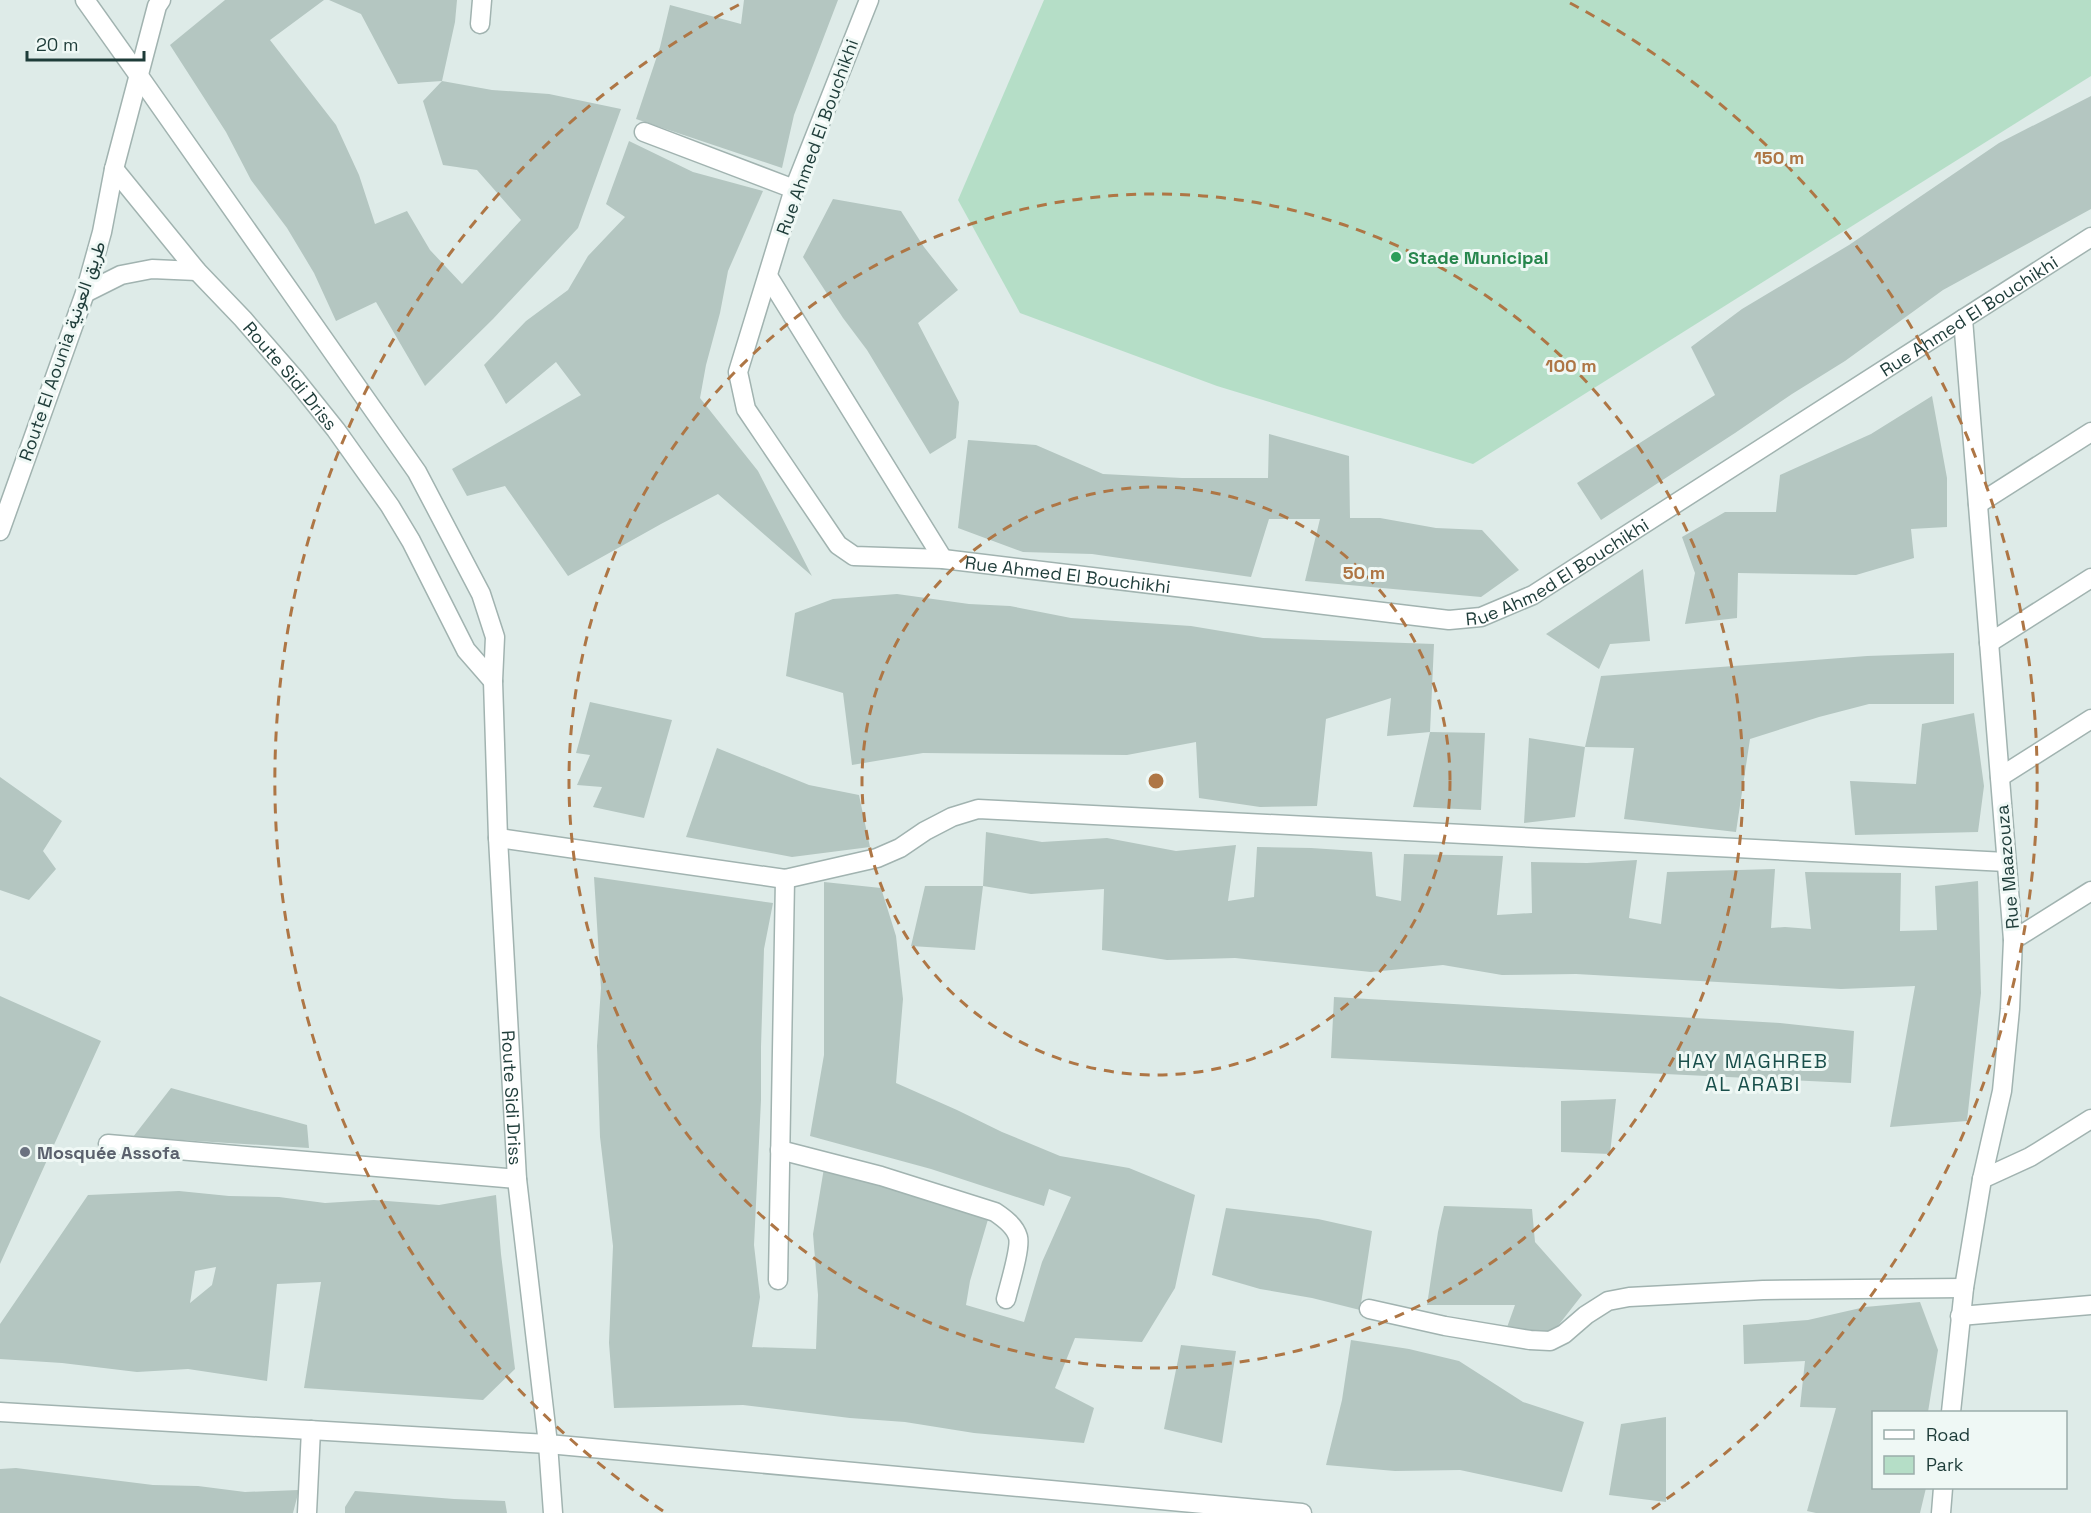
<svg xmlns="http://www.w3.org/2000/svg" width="2091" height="1513" viewBox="0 0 2091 1513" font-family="'Space Grotesk',Vazirmatn,sans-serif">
<rect width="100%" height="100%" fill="#deebe8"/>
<path fill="#b5dec7" d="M1044 0H2091V76L1473 464 1217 386 1020 313 958 200Z"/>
<path fill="#b4c6c1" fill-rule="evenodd" d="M225 0H324L270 40 336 125 359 175 375 224 407 211 430 250 462 284 521 220 477 170 443 165 423 101 442 81 492 90 549 94 621 109 578 228 493 319 425 386 376 302 336 321 314 273 287 228 251 180 226 132 170 45Z
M329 0H457L455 22 442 81 398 84 361 14Z
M744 0H838L794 115 782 168 636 119 660 47 670 5 741 24Z
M2091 96V209L1943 290 1845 361 1792 394 1735 433 1601 520 1577 483 1715 395 1691 347 1742 309 1849 245 1999 143Z
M629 141 693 172 763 191 728 271 720 313 706 365 700 398 758 471 812 576 718 494 661 524 568 576 505 486 467 496 452 469 581 395 556 362 506 404 484 365 526 321 568 290 588 256 625 217 606 204Z
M833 199 901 211 924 247 958 290 918 323 959 402 956 438 930 454 867 350 843 318 803 257Z
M1932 396 1947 478V527L1911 529 1914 558 1856 575 1738 573 1737 618 1685 624 1695 573 1682 537 1725 512H1776L1780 475 1871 434Z
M1269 434 1349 456 1350 518H1380L1436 528 1482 530 1519 570 1481 597 1305 581 1320 519H1269L1251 577 1092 554 1023 552 958 528 968 440 1036 445 1103 474 1182 478H1268Z
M1643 569 1650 641 1610 644 1599 669 1546 634Z
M897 594 969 604 1010 606 1071 618 1191 626 1263 638 1434 644 1430 732 1387 736 1391 698 1326 719 1317 806 1260 807 1199 798 1196 742 1127 755 923 753 852 765 843 693 786 676 795 613 833 599Z
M1954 653V704H1869L1819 717 1750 739 1736 832 1624 819 1634 748 1585 747 1575 817 1524 823 1529 738 1585 747 1601 676 1867 656Z
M590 702 672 720 644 818 593 807 602 787 577 785 590 755 576 753Z
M1974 713 1984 786 1978 832 1855 835 1850 781 1916 784 1922 724Z
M1430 732 1485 733 1481 810 1413 807Z
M717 748 809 785 859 795 870 847 792 857 686 837Z
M0 777 62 821 43 851 56 869 29 900 0 890Z
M986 832 1042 842 1107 838 1176 851 1236 845 1228 901 1254 897 1257 847 1311 848 1372 852 1376 896 1401 901 1404 854 1503 856 1497 915 1532 913 1531 862 1587 863 1637 860 1629 918 1661 924 1667 872 1775 869 1771 928 1785 927 1811 929 1805 872 1901 873 1900 931 1937 930 1935 886 1978 881 1981 993 1967 1121 1890 1127 1915 986 1841 989 1576 974 1502 975 1443 965 1371 972 1235 958 1167 960 1102 950 1104 889 1031 894 983 886 975 950 911 946 925 886H983Z
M594 877 773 903 764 949 761 1047V1100L754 1245 760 1297 752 1347 816 1349 818 1295 813 1234 824 1168 878 1183 936 1204 989 1216 970 1281 966 1305 1024 1322 1042 1262 1071 1197 1049 1189 1044 1206 931 1169 810 1136 824 1055V882L881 888 896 936 903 999 896 1083 957 1110 1002 1132 1060 1156 1129 1168 1195 1195 1175 1288 1142 1342 1075 1338 1055 1388 1094 1408 1084 1443 974 1433 905 1422 850 1418 743 1405 614 1408 609 1343 613 1246 600 1137 597 1046 601 988Z
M0 996 101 1041 0 1264Z
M1334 997 1780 1023 1854 1031 1851 1083 1331 1058Z
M171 1088 307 1125 309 1148 133 1137Z
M1616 1099 1610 1154 1561 1152V1101Z
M179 1191 229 1196 279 1197 325 1203 374 1200 439 1205 496 1195 501 1254 515 1369 483 1400 304 1388 321 1282 277 1284 267 1381 188 1369 137 1372 62 1363 0 1359V1324L88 1195ZM216 1267 212 1285 190 1303 195 1271Z
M1444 1206 1532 1209 1535 1242 1582 1295 1550 1336 1505 1333 1515 1305H1427L1438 1232Z
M1226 1208 1318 1219 1372 1231 1360 1310 1312 1298 1260 1289 1212 1275Z
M1920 1302 1938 1350 1928 1412H1874V1488H1926L1920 1513H1816L1807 1511 1836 1408 1800 1407 1805 1361 1744 1364 1743 1325 1808 1320 1865 1307Z
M1351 1340 1409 1349 1459 1361 1523 1402 1584 1422 1562 1492 1460 1470 1395 1471 1326 1465 1342 1400Z
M1181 1345 1236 1351 1222 1443 1164 1429Z
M1666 1417V1502L1609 1495 1621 1424Z
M16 1468 153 1485 198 1486 245 1492 299 1490 293 1513H0V1469Z
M355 1491 454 1499 505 1501 507 1513H345V1507Z"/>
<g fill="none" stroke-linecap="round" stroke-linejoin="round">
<defs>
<path id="pedestrian" d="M1960 1316 2091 1305"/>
<g id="minor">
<path d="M85 0 139 76"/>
<path id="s1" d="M869 0 794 189 738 372 746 409 838 545 854 556 943 559 1449 620 1481 617 1533 595 2091 237"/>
<path d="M480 24 482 0"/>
<path d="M644 132 794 189"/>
<path d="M768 276 943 559"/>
<path d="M1978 504 2091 432"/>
<path d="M1989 643 2091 578"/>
<path d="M2000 777 2091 719"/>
<path d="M498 838 785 879 877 858 900 848 925 831 952 817 978 809 2006 862"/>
<path d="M2013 940 2091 891"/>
<path d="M108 1144 517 1179"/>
<path d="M780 1150 881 1176 995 1212C1004 1218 1015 1226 1018 1237 1021 1248 1009 1286 1006 1299"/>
<path d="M1982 1179 2030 1157 2091 1119"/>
<path d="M778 1280 785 879"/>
<path d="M1369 1309 1445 1326 1530 1340 1550 1341 1564 1334 1586 1315 1608 1301 1629 1297 1763 1290 1964 1288"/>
<path d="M0 1412 548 1444 1302 1513"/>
<path d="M1951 1412 1964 1288 1982 1179 2002 1091 2010 1009 2013 940 1963 319"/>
<path d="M307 1513 311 1430"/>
<path d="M1941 1513 1943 1488"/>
</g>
<g id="tertiary">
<path id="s2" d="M139 76 417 472 481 594 495 637 493 681 498 838 517 1179 548 1444 553 1513"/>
<path id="s3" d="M114 169 197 271 243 319 296 380 336 430 390 506 411 541 466 650 493 681"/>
<path d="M85 293 121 275 152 269 197 271"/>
<path d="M0 531 85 293 102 232 114 169 157 6 161 0"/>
</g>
</defs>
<use href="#pedestrian" stroke="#a1b3b0" stroke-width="21"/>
<use href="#minor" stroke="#a1b3b0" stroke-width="21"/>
<use href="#tertiary" stroke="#a1b3b0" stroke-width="21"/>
<use href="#pedestrian" stroke="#fff" stroke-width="18"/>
<use href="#minor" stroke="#fff" stroke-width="18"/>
<use href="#tertiary" stroke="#fff" stroke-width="18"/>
</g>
<g fill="none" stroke="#ae7645" stroke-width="3" stroke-dasharray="10 8">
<circle cx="1156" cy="781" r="294"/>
<circle cx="1156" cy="781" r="587"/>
<path d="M663 1511A881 881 0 0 1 742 3M1570 3A881 881 0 0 1 1649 1511"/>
</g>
<circle fill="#2e9e5b" stroke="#eff8f5" stroke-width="2" cx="1396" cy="257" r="6"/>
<circle fill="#6b7280" stroke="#eff8f5" stroke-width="2" cx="25" cy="1152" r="6"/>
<g text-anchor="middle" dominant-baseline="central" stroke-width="6" stroke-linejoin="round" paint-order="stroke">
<g font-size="18" fill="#1e3c39" stroke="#eff8f5">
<text transform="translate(817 137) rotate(-70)">Rue Ahmed El Bouchikhi</text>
<text stroke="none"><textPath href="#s1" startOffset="1821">Rue Ahmed El Bouchikhi</textPath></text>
<text transform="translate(62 351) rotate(-71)">Route El Aounia طريق العونية</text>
<text stroke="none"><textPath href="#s3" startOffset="272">Route Sidi Driss</textPath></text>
<text stroke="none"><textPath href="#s1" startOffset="1335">Rue Ahmed El Bouchikhi</textPath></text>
<text stroke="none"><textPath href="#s1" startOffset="831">Rue Ahmed El Bouchikhi</textPath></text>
<text transform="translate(2007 867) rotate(-95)">Rue Maazouza</text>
<text stroke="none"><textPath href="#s2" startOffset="1128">Route Sidi Driss</textPath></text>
</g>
<g font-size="18" font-weight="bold" fill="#27864d" stroke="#eff8f5" text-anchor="start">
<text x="1408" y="257">Stade Municipal</text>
</g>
<g font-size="18" font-weight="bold" fill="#5b616d" stroke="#eff8f5" text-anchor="start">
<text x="37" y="1152">Mosquée Assofa</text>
</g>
<g font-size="20" letter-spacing="1.5" fill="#194f4b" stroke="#eff8f5">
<text x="1753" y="1061">HAY MAGHREB<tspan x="1753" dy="23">AL ARABI</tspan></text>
</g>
</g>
<circle cx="1156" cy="781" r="9" fill="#ae7645" stroke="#eff8f5" stroke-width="3"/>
<g font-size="18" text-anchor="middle" font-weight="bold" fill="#ae7645" stroke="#eff8f5" stroke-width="6" stroke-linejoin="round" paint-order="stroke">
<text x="1779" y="164">150 m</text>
<text x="1571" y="372">100 m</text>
<text x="1364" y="579">50 m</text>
</g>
<rect x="1872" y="1411" width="195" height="78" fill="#eff8f5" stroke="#9badaa" stroke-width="1.5"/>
<rect x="1884" y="1430" width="30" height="9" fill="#ffffff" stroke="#9badaa" stroke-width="1.5"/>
<text x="1926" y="1441" font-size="18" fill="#1e3c39">Road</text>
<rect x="1884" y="1456" width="30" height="18" fill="#b5dec7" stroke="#9badaa" stroke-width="1.5"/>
<text x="1926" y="1471" font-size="18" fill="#1e3c39">Park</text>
<path d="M27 51v9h117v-9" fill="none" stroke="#1e3c39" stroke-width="3"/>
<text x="36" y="51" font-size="18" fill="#1e3c39" stroke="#eff8f5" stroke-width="4.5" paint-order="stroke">20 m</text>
</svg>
